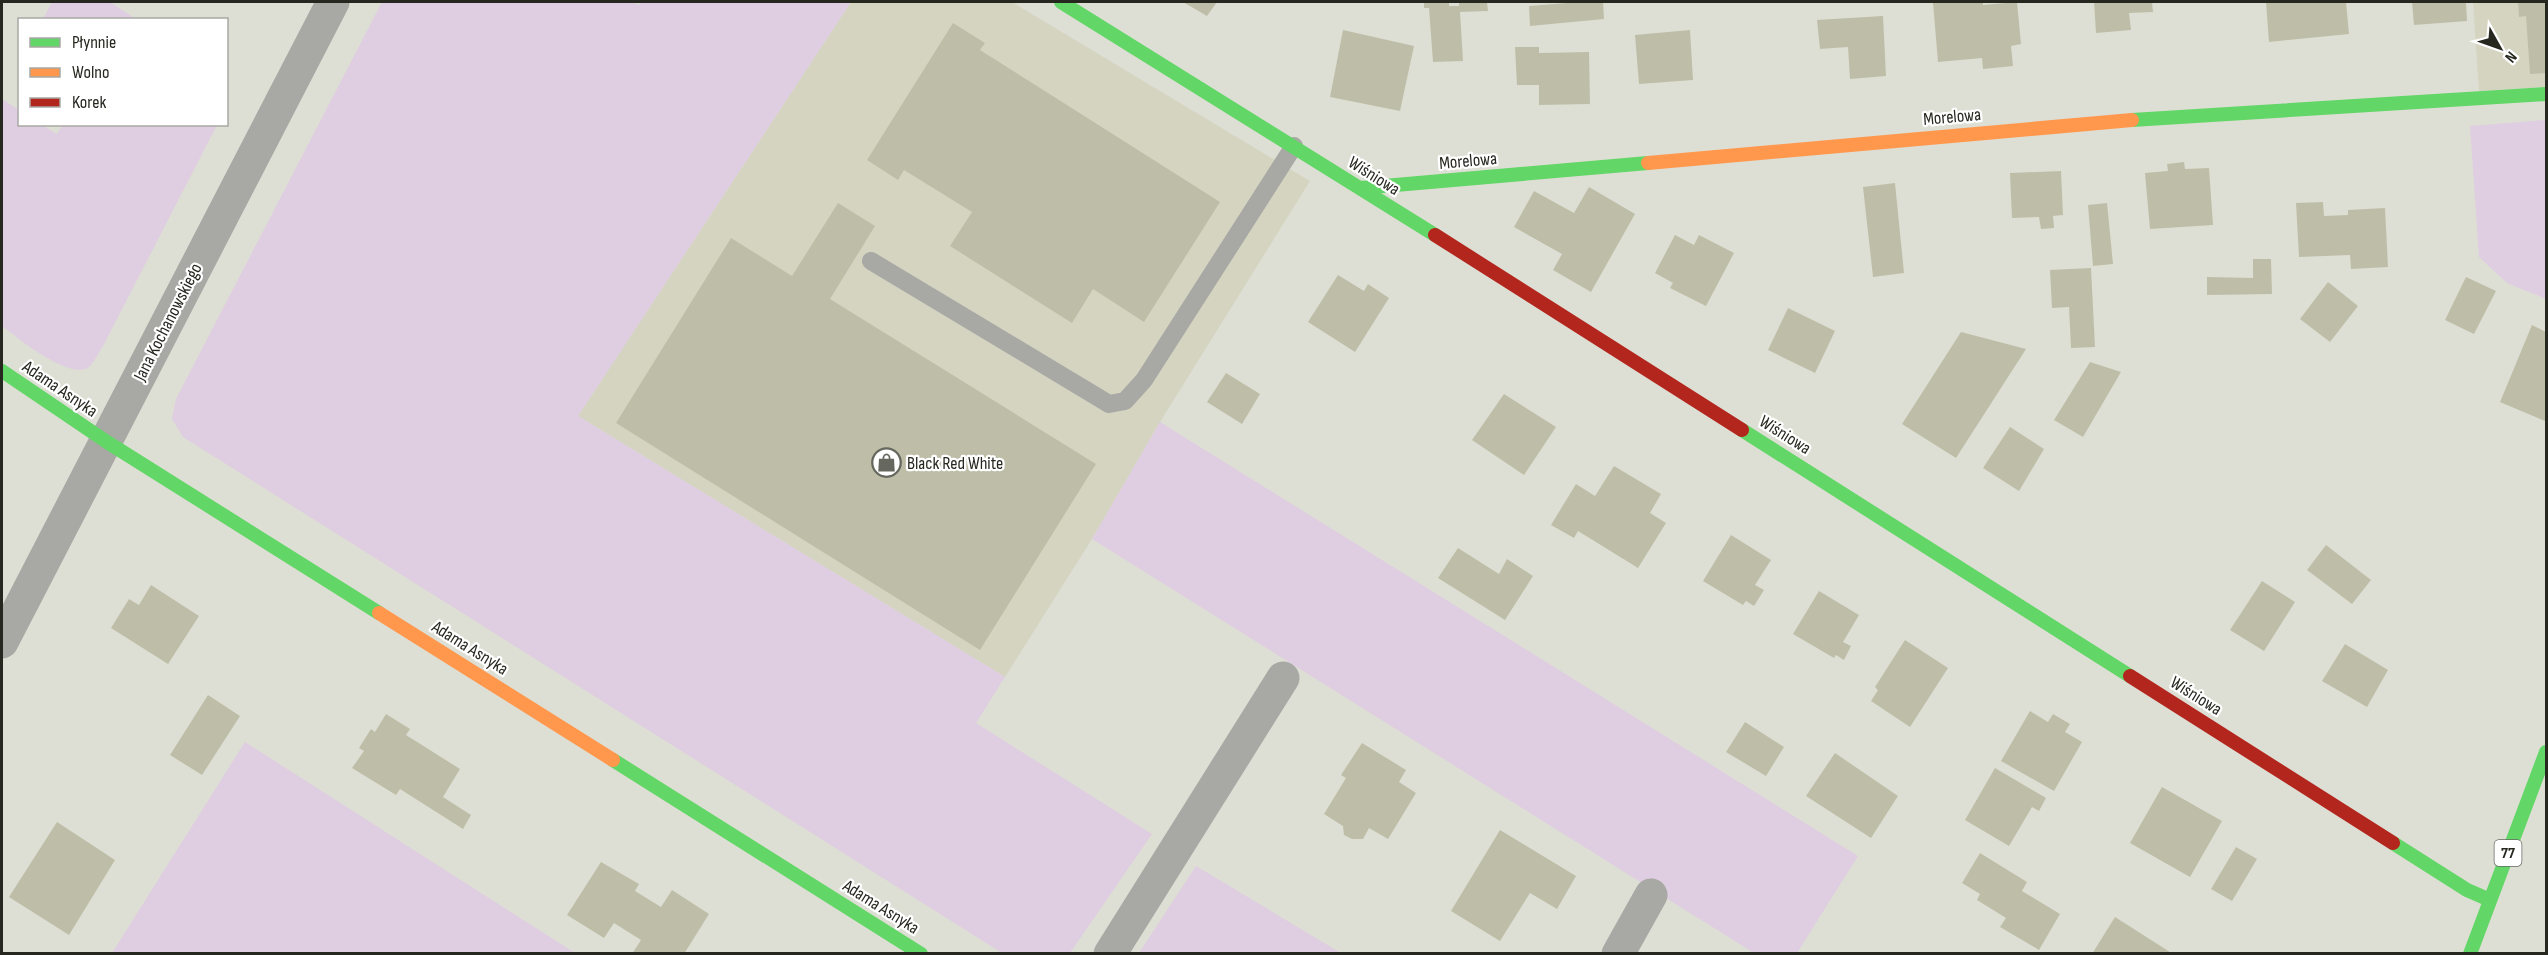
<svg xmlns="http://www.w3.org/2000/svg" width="2548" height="955" viewBox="0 0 2548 955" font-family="'Sofia Sans Condensed',sans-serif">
<rect width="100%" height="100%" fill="#dedfd4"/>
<path fill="#d4d4c1" d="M851 2H1012L1310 181 1160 422 1092 539 1005 677 578 416Z
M2473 2H2546V87L2479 91Z"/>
<path fill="#dfcde1" d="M52 2H110L136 19H43Z
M382 2H633L639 5 641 2H851L578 416 1005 677 976 723 1152 834 1070 953H1002L183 437 172 419 176 399Z
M2 99 19 110 20 124 42 125 57 134 63 125H217L103 346C99 352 95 361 90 366 72 383 18 338 2 326Z
M2546 120V299L2507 283 2479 257 2470 126Z
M1160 422 1858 856 1797 953H1754L1092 539Z
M245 742 575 953H112Z
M1196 866 1341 953H1139Z"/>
<path fill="#bebea8" d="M1183 2H1217L1207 16Z
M1424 2H1449V6H1459V2H1487L1488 11 1460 12 1463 61 1433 62 1429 8H1424Z
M1580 2H1603L1604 19 1530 26 1529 6Z
M1948 2H1983V5L2017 2 2021 44 2011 46 2013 66 1983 69 1982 58 1938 62 1933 3Z
M2094 2H2152L2153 12 2129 13 2131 30 2096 33Z
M2266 2H2346L2349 34 2269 42Z
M2412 2H2466L2467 21 2414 25Z
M2518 2H2546V73L2530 74 2526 16 2519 17Z
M1883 16 1886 76 1850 79 1848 47 1820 49 1817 20Z
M953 23 985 43 980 50 1220 202 1144 322 1093 289 1072 323 950 246 972 212 904 170 898 180 867 160Z
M1343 30 1414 46 1400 111 1330 97Z
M1690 30 1693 80 1639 84 1635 35Z
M1515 47H1539V53L1589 52 1590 104 1539 105V85H1517Z
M2184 162 2185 169 2209 168 2213 225 2150 229 2145 173 2168 171 2167 164Z
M2061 171 2063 215 2053 216 2054 228 2041 229 2039 217 2012 218 2010 173Z
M1895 183 1904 273 1873 277 1863 187Z
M1589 187 1635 214 1591 292 1553 270 1562 254 1514 227 1534 191 1574 213Z
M2323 202 2324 216 2348 215V210L2385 208 2388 267 2351 269 2350 255 2299 257 2296 203Z
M838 203 875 226 830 299 1096 464 980 650 616 423 731 238 792 276Z
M2107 203 2113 264 2093 266 2088 205Z
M1675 235 1694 245 1699 235 1734 253 1706 306 1670 288 1673 283 1655 273Z
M2253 259H2271L2272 294 2207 295V277L2253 278Z
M2091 268 2095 347 2071 348 2069 307 2052 308 2050 270Z
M1338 275 1364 291 1368 284 1389 298 1355 352 1308 322Z
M2466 277 2496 291 2474 334 2445 320Z
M2328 282 2358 306 2330 342 2300 319Z
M1788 308 1835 331 1815 373 1768 350Z
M2532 325 2546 332 2545 421 2500 402Z
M1961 332 2026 349 1956 458 1902 424Z
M2090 362 2121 372 2083 437 2054 420Z
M1226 373 1260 394 1242 424 1207 402Z
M1504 394 1556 427 1524 475 1472 440Z
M2010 427 2044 449 2019 491 1983 468Z
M1614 466 1661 494 1650 513 1666 523 1638 568 1578 531 1574 538 1551 525 1576 484 1595 496Z
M1731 535 1771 560 1755 585 1764 590 1754 606 1746 601 1743 605 1703 581Z
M2326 545 2371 580 2352 604 2307 570Z
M1458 548 1499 574 1507 559 1533 576 1505 620 1438 578Z
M2262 581 2295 602 2264 651 2230 630Z
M151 585 199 616 168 664 111 628 129 599 139 605Z
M1819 591 1859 615 1843 642 1851 646 1844 660 1836 655 1834 658 1793 634Z
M1905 640 1948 668 1910 727 1871 701 1878 690 1875 687Z
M2345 644 2388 670 2367 707 2322 681Z
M208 695 240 716 202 775 170 755Z
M2030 711 2048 722 2053 714 2070 724 2065 732 2082 742 2054 791 2001 761Z
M386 714 410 729 406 735 460 769 443 797 471 815 463 829 400 789 396 795 352 768 364 751 359 748 371 729 375 732Z
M1745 722 1784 747 1766 776 1726 752Z
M1362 743 1406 770 1399 782 1416 793 1388 839 1369 828 1363 839H1352L1344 835 1343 826 1324 814 1346 778 1341 775Z
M1835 753 1898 796 1871 838 1806 796Z
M1995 768 2046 798 2039 811 2032 807 2009 846 1965 820Z
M2162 787 2222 821 2190 877 2130 843Z
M57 822 115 860 69 935 9 897Z
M1500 830 1576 876 1557 909 1530 893 1500 941 1451 911Z
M2236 847 2257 859 2232 901 2211 889Z
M1980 853 2027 882 2022 891 2060 914 2039 950 2000 927 2006 918 1977 900 1980 894 1962 883Z
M601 862 639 884 635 891 661 907 672 890 709 914 684 954H632L641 940 614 923 604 938 567 915Z
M2115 917 2173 954H2092Z"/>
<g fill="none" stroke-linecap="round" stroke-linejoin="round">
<path stroke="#a8a8a4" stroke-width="18" d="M871 261 1109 404 1125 401 1144 380 1294 146"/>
<path stroke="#a8a8a4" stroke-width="33" d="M2 642 333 2
M1110 954 1283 678
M1618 954 1651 895"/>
<path stroke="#63d668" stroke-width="14" d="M1061 2 1435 235
M2132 120 2546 94
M1361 188 1648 163
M2 371 107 442 379 613
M1742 430 2130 676
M613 760 921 954
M2393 843 2467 890 2490 900
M2470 954 2546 752"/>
<path stroke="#ff974d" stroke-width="14" d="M1648 163 2132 120
M379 613 613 760"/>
<path stroke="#b3261e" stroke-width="14" d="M1435 235 1742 430
M2130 676 2393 843"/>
</g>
<defs>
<symbol id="shop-ring" viewBox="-11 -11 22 22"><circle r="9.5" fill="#fff" stroke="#66675e" stroke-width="1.5"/><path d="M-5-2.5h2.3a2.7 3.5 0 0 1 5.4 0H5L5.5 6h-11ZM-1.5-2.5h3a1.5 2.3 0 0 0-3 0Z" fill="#66675e"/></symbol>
</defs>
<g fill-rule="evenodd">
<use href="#shop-ring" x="870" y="446" width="33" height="33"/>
</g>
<g text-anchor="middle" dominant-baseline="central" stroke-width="4.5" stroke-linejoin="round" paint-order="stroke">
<rect fill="#fff" stroke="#676862" stroke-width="1.5" x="2494.5" y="840" width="27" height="26" rx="4.5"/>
<g font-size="16" font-weight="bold" fill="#26271f">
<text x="2508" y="853">77</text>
</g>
<g font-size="18" fill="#26271f" stroke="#fff">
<text transform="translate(1952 117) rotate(-5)">Morelowa</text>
<text transform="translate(1468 161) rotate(-5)">Morelowa</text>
<text transform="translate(1374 176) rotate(32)">Wiśniowa</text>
<text transform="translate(168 322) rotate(-63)">Jana Kochanowskiego</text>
<text transform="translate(60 389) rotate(34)">Adama Asnyka</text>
<text transform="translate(1785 435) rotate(32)">Wiśniowa</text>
<text transform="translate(470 648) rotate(32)">Adama Asnyka</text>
<text transform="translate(2196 696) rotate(32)">Wiśniowa</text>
<text transform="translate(881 907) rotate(32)">Adama Asnyka</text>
</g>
<g font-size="18" fill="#26271f" stroke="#fff" text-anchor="start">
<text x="907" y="463">Black Red White</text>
</g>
</g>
<rect width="2548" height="955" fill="none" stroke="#26271f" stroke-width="6"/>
<rect x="18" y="18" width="210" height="108" fill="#ffffff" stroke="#a8a9a5" stroke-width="1.5"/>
<rect x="30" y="38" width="30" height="9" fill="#63d668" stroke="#a8a9a5" stroke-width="1.5"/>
<text x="72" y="48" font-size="18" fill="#26271f">Płynnie</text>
<rect x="30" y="68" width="30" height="9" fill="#ff974d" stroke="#a8a9a5" stroke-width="1.5"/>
<text x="72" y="78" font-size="18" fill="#26271f">Wolno</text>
<rect x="30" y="98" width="30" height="9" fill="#b3261e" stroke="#a8a9a5" stroke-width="1.5"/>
<text x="72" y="108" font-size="18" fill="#26271f">Korek</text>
<g transform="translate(2500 48) rotate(130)" stroke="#ffffff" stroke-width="4.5" paint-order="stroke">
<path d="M0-4.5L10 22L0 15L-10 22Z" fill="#26271f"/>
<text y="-9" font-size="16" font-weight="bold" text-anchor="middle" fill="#26271f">N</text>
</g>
</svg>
